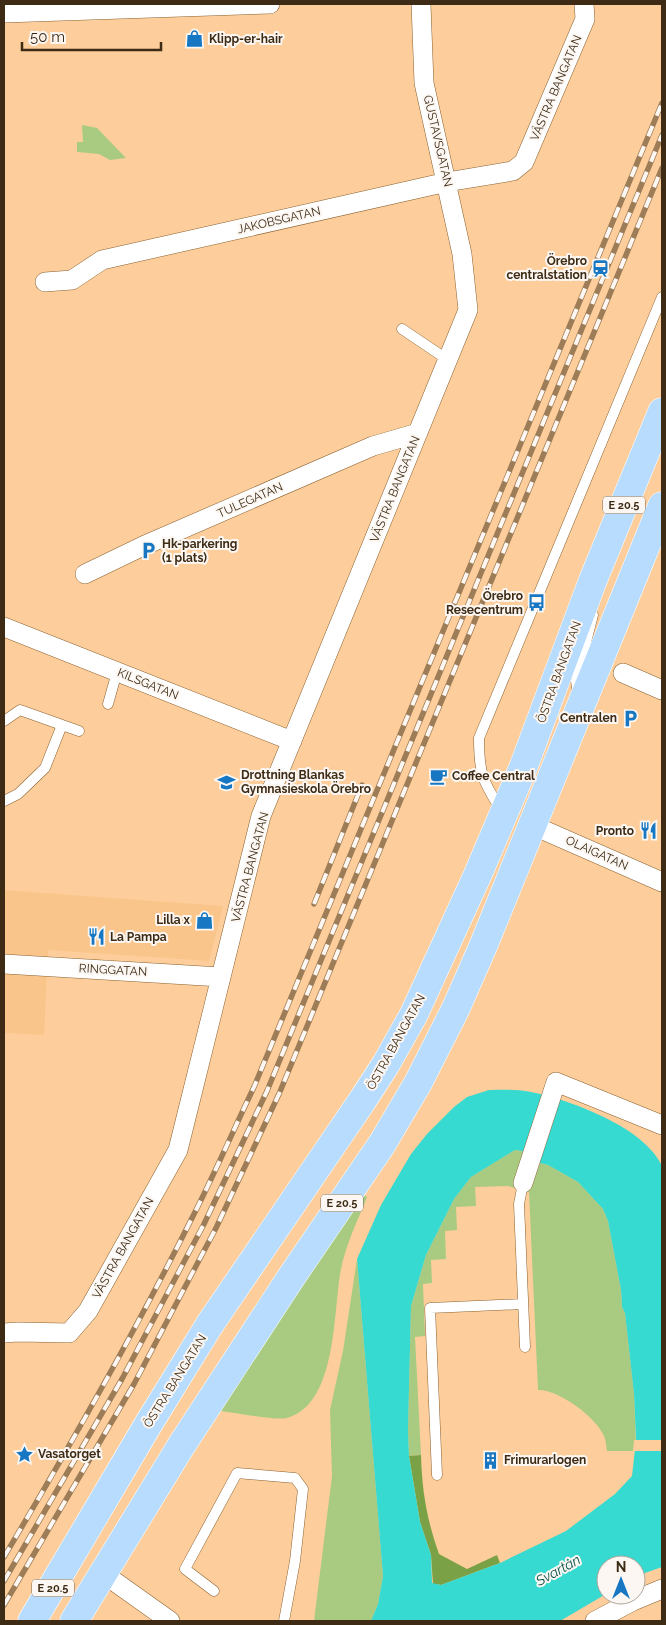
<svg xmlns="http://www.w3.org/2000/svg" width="666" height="1625" viewBox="0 0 666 1625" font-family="Raleway,sans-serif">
<rect width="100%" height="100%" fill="#fdce9b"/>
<path fill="#f9c58b" d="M4 890 223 906 209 961 48 950 44 1035 4 1033Z"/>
<path fill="#a8cb81" d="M82 125 97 128 126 158 110 160 99 154 77 152V142H83Z
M515 1150 522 1151 540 1163 548 1165 578 1182 603 1209 608 1221 621 1290 622 1307 625 1313 634 1394 636 1451H607C606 1446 606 1440 604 1436 596 1417 558 1389 538 1390L529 1192 508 1186 475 1187 476 1206 456 1207 457 1230 445 1231 446 1259 431 1260 432 1283 423 1284 425 1336 415 1337 421 1455 409 1456 408 1430 411 1306 426 1255 454 1199 471 1177Z
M360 1193 367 1197C358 1220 346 1244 341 1269 333 1309 338 1404 287 1418 279 1421 228 1412 216 1410Z
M357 1259 383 1576 378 1604 371 1621H314L332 1476 330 1410 343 1351Z"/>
<path fill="#7aa146" d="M421 1455C422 1492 427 1520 439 1554L467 1569 497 1555 500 1563 441 1585 433 1584 431 1555 420 1522 409 1456Z"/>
<path fill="#36dad0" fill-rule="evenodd" d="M489 1090C503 1090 517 1089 531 1092 567 1099 627 1122 651 1150 655 1154 659 1160 662 1166V1567L645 1573 636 1578V1565H606V1594L560 1621H371L378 1604 383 1576 357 1259 381 1205 411 1154 427 1134 454 1107 467 1097ZM515 1150 522 1151 540 1163 548 1165 578 1182 603 1209 608 1221 621 1290 622 1307 625 1313 634 1394 636 1440 632 1476 615 1494 566 1531 500 1563 441 1585 432 1583 431 1555 420 1522 409 1456 408 1430 411 1306 426 1255 454 1199 471 1177Z"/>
<path fill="#fdce9b" d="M634 1440H662V1451H633Z"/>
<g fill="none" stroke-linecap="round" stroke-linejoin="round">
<defs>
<path id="service" d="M402 329 448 360
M578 694 576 681 593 615
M108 704 117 672
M4 721 20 710 79 731
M4 801 18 794 45 768 62 725
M501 810C482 780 479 773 479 738L662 297
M523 1183 519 1204 525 1347
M437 1475 430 1308 523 1304
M214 1591 185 1569 237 1473 295 1478 303 1489 295 1561 284 1621"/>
<path id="minor" d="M4 13 270 4
M45 282 72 280 102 260 447 182 513 171 524 162 585 19 584 4
M85 574 143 546 373 446 418 433
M4 627 292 741
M623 673 662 690
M532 825 662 882
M4 964 221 977
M523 1183 556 1082 662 1125
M4 1333 18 1332 69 1333 88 1311 178 1150 261 816 468 310 462 254 424 83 421 4
M104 1574 170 1621
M595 1621 633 1601 662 1589"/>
<path id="primary" d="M32 1621 149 1423 210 1324 362 1101 386 1064 414 1014 478 874 523 768 593 580 662 412
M74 1621 181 1446 290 1279 382 1144 418 1083 456 1008 484 944 662 506"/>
</defs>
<use href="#service" stroke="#8a6130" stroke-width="11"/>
<use href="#minor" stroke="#8a6130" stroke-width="20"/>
<use href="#primary" stroke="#fff" stroke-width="29"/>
<use href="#service" stroke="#fff" stroke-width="10"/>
<use href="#minor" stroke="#fff" stroke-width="19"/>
<use href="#primary" stroke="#b8dcfe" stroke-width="28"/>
<defs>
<path id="rail" d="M314 904 362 785
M4 1557C70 1446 134 1334 192 1218 214 1175 233 1131 254 1087L662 103
M4 1581 122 1379 204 1224 267 1091 662 135
M4 1605 134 1384 216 1228 279 1094 662 168"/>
</defs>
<use href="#rail" stroke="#9d7c58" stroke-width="5.5"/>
<use href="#rail" stroke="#fcf7f2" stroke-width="4" stroke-dasharray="11" stroke-linecap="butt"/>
</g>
<defs>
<symbol id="shop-bare" viewBox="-9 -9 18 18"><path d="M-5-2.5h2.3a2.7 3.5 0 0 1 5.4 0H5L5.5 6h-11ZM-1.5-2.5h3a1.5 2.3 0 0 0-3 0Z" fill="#1777c3" stroke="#fcf7f2" stroke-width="2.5" paint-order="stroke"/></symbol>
<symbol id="station-bare" viewBox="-9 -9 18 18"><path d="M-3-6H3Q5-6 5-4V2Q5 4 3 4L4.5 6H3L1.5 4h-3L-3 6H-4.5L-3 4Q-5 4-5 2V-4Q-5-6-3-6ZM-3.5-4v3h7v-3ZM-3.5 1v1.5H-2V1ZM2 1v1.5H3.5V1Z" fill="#1777c3" stroke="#fcf7f2" stroke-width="2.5" paint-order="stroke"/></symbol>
<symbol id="parking-bare" viewBox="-9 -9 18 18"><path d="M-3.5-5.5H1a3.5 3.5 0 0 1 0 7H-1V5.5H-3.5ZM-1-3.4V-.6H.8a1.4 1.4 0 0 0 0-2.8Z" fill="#1777c3" stroke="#fcf7f2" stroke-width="2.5" paint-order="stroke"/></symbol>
<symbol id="bus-bare" viewBox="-9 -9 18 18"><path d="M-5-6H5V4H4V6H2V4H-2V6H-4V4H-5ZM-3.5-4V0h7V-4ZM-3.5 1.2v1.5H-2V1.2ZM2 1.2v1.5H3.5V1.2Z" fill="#1777c3" stroke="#fcf7f2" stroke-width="2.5" paint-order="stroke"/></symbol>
<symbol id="cafe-bare" viewBox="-9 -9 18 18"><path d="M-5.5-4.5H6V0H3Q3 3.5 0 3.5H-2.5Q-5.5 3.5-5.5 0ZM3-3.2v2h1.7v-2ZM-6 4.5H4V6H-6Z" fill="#1777c3" stroke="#fcf7f2" stroke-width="2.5" paint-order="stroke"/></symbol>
<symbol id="school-bare" viewBox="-9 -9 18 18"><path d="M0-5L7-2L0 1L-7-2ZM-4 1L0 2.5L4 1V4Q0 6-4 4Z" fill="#1777c3" stroke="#fcf7f2" stroke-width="2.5" paint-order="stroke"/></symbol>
<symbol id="restaurant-bare" viewBox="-9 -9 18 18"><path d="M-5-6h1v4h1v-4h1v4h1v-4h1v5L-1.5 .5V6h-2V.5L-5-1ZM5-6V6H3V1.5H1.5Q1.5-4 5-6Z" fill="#1777c3" stroke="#fcf7f2" stroke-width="2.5" paint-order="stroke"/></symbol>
<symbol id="sight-bare" viewBox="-9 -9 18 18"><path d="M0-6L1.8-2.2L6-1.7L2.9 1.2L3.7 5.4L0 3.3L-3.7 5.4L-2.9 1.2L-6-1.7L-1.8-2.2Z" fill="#1777c3" stroke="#fcf7f2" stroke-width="2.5" paint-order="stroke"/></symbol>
<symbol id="building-bare" viewBox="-9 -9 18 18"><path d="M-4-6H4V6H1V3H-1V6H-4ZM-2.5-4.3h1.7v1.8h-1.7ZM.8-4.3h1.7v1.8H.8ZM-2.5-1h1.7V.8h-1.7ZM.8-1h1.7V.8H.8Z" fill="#1777c3" stroke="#fcf7f2" stroke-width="2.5" paint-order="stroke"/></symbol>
</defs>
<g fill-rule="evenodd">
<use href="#shop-bare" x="182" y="26" width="25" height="25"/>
<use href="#station-bare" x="588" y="256" width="25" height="25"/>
<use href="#parking-bare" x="136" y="538" width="25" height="25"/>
<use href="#bus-bare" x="524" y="590" width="25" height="25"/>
<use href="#parking-bare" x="618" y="706" width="25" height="25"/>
<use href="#cafe-bare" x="426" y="764" width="25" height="25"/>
<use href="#school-bare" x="214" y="770" width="25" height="25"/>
<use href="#restaurant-bare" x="636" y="818" width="25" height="25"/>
<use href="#shop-bare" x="192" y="908" width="25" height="25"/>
<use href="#restaurant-bare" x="84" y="924" width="25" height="25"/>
<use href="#sight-bare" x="12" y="1442" width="25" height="25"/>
<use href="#building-bare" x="478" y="1448" width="25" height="25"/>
</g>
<g text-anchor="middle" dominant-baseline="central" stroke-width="4" stroke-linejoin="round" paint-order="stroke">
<g fill="#fcf7f2" stroke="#766858" stroke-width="1">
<rect x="603" y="496.5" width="42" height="17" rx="4"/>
<rect x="321" y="1194.5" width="42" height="17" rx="4"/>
<rect x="32" y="1579.5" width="42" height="17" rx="4"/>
</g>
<g font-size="11" font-weight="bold" fill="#3d2b16">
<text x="624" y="505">E 20.5</text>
<text x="342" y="1203">E 20.5</text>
<text x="53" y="1588">E 20.5</text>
</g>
<g font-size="12" font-weight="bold" fill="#3d2b16" stroke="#fcf7f2" text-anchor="start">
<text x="209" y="39">Klipp-er-hair</text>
<text x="587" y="261" text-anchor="end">Örebro<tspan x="587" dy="14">centralstation</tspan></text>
<text x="162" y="544">Hk-parkering<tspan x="162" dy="14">(1 plats)</tspan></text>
<text x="523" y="596" text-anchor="end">Örebro<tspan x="523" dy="14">Resecentrum</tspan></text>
<text x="617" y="718" text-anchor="end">Centralen</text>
<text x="241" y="775">Drottning Blankas<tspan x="241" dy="14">Gymnasieskola Örebro</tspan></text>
<text x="452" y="776">Coffee Central</text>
<text x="634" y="831" text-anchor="end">Pronto</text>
<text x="190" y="920" text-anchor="end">Lilla x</text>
<text x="110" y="937">La Pampa</text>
<text x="38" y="1454">Vasatorget</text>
<text x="504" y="1460">Frimurarlogen</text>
</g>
<g font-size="12" fill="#3d2b16" stroke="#fcf7f2">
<text transform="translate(556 88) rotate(-67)">VÄSTRA BANGATAN</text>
<text transform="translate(438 141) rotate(77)">GUSTAVSGATAN</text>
<text transform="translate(279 220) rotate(-13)">JAKOBSGATAN</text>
<text transform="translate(395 489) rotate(-68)">VÄSTRA BANGATAN</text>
<text transform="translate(250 500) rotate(-24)">TULEGATAN</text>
<text transform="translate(559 672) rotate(-70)">ÖSTRA BANGATAN</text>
<text transform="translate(148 684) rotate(22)">KILSGATAN</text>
<text transform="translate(597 853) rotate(24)">OLAIGATAN</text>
<text transform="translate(250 867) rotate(-75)">VÄSTRA BANGATAN</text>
<text transform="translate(113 970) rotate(3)">RINGGATAN</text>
<text transform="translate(396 1042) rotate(-61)">ÖSTRA BANGATAN</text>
<text transform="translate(123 1248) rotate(-61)">VÄSTRA BANGATAN</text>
<text transform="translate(175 1381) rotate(-58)">ÖSTRA BANGATAN</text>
</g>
<g font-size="14" font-style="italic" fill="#0c514d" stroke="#fcf7f2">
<text transform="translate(558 1570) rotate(-29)">Svartån</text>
</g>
</g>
<rect width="666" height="1625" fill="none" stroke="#3d2b16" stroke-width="10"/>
<g transform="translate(621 1580)"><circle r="24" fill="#fcf7f2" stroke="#b0a59a"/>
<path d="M0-4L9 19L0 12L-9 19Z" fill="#1777c3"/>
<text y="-8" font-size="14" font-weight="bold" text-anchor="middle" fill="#3d2b16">N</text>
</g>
<path d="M22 42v8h139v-8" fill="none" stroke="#3d2b16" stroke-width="2.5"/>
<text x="30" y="42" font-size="15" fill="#3d2b16" stroke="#fcf7f2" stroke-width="4" paint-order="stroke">50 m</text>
</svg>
